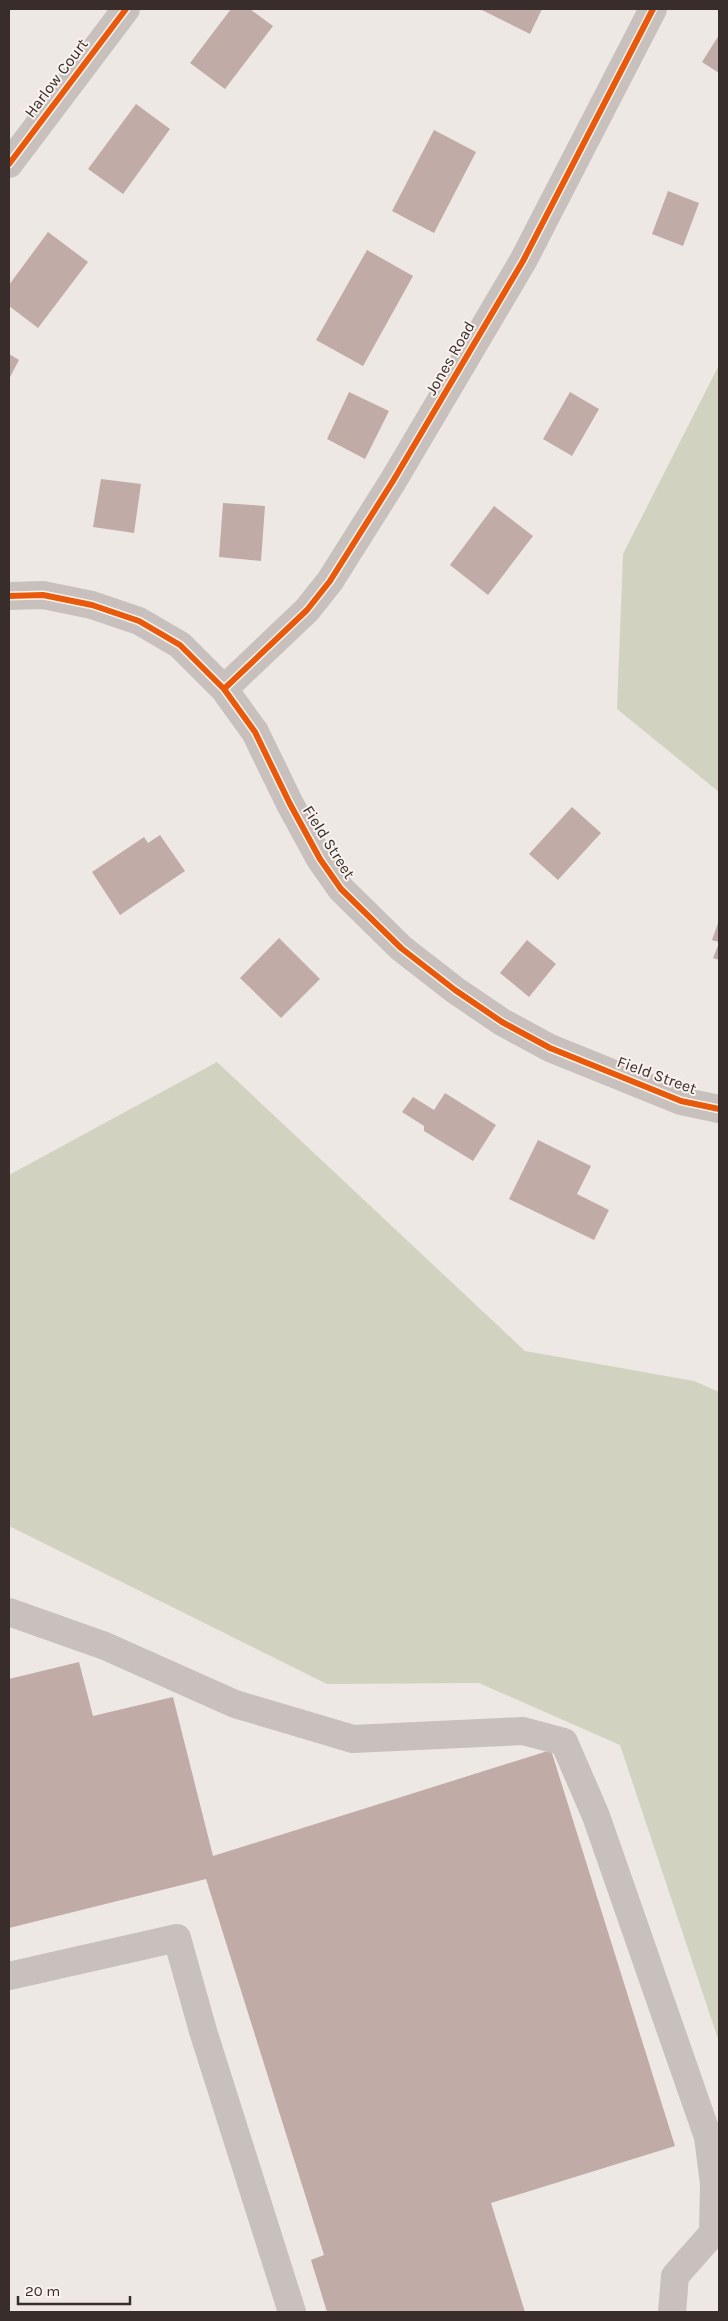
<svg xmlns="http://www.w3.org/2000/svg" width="728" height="2321" viewBox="0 0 728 2321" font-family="Karla,sans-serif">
<rect width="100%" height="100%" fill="#eee8e4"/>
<path fill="#d1d2bf" d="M719 365V792L617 709 623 554Z
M217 1062 525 1351 694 1381 719 1392V2042L620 1745 479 1683 327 1684 9 1526V1175Z"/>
<path fill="#c0aba7" d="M231 9H250L273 26 225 89 190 63Z
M480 9H542L530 34Z
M719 35V73L702 62Z
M136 104 170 129 123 194 88 169Z
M434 130 476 152 434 233 392 211Z
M668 191 699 203 683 246 652 234Z
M48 232 88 262 38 328 9 306V285Z
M367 250 413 276 363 366 316 340Z
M9 354 19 360 9 379Z
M349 392 389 411 365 459 327 439Z
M570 392 599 409 572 456 543 439Z
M101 479 141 484 134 533 93 527Z
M223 503 265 506 261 561 219 557Z
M494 506 533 536 488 595 450 565Z
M572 807 601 833 558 880 529 854Z
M160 835 185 871 120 915 92 872 144 837 148 843Z
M719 920V942L712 940Z
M279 938 320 979 281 1018 240 978Z
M527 940 556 964 529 997 500 973Z
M719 943V960L713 958Z
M445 1093 496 1125 473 1161 424 1131V1126L402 1112 413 1097 434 1110Z
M538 1140 591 1166 577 1194 609 1210 594 1240 509 1199Z
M79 1662 93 1716 173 1697 213 1856 551 1750 675 2146 491 2203 525 2312H327L311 2260 324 2255 206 1879 9 1928V1679Z"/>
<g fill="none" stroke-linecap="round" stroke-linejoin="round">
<path stroke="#c7c0bd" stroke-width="28" d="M9 164 126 9
M9 596 43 595 92 605 139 621 180 645 224 689 255 732 290 804 320 859 341 889 401 948 455 990 502 1022 550 1048 681 1101 719 1109
M224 689 307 610 330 581 393 481 523 261 653 9
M9 1612 105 1646 235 1704 353 1739 523 1731 564 1742 596 1816 708 2137 714 2184 713 2233 675 2276 672 2312
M9 1976 177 1938 203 2031 292 2312"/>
<defs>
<path id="cycleway" d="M9 164 126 9
M9 596 43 595 92 605 139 621 180 645 224 689 255 732 290 804 320 859 341 889 401 948 455 990 502 1022 550 1048 681 1101 719 1109
M224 689 307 610 330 581 393 481 523 261 653 9"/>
</defs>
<use href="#cycleway" stroke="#f9f2ed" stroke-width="9"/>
<use href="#cycleway" stroke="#e8590c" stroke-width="6"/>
</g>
<g text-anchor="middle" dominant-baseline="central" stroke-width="4" stroke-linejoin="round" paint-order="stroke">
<g font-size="16" fill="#382d2b" stroke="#f9f2ed">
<text transform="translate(56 78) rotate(-53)">Harlow Court</text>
<text transform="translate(450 358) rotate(-60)">Jones Road</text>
<text transform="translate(329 842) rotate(58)">Field Street</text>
<text transform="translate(657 1075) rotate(20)">Field Street</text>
</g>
</g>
<rect width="728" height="2321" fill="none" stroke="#382d2b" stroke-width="20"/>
<path d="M18 2296v8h112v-8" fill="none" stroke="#382d2b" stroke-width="2.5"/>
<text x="25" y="2296" font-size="15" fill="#382d2b" stroke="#f9f2ed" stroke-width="4" paint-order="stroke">20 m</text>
</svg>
